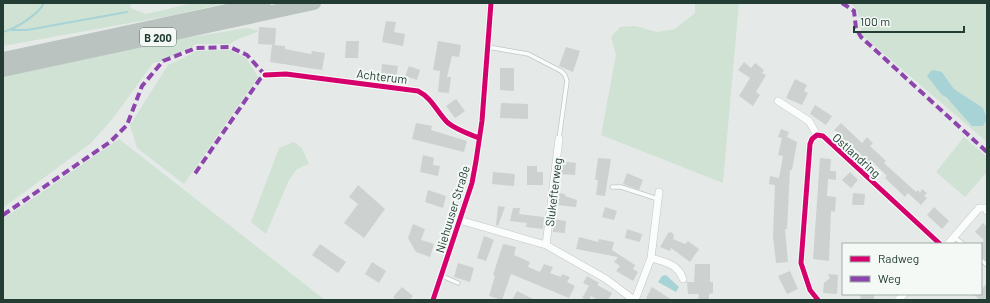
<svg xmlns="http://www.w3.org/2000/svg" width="990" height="303" viewBox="0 0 990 303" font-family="Barlow,sans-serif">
<rect width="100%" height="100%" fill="#e5eae8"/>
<path fill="#cfe2d4" d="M3 3H131L130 8 146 14 193 3H226L174 15 3 46Z
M695 3H739L723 183 601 135 616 55 611 37 620 27 635 26 657 32 675 29 695 13Z
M851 3 987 4V119L982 108 954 89 942 72V95L983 126 987 120V142L862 35 858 12Z
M247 28 259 31 236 40 230 44H197L163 61 153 63 114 117 91 143 3 208V75L160 42Z
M230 50 246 58 258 77 184 184 137 148 130 125 168 65 197 51Z
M964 137 987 157V172L965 197 936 172Z
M119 139 325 300H3V219Z
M294 142 302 148 309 164 297 169 289 180 266 234 251 222 279 148Z"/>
<path fill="#a8d3d6" d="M932 70 942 72 954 89 983 108 987 119 983 126H972L947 98 942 95 927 76Z
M666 275 679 287 676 292 658 282 662 276Z"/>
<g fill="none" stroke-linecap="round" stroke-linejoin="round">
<path stroke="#a8d3d6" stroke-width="2" d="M12 30H27L127 12
M3 32C15 29 38 15 44 3"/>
</g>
<path fill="#cdd1cf" d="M386 21 396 22 394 32 405 34 403 46 382 42Z
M259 27 276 28 275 45 258 44Z
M346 41H359L358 58H345Z
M438 41 461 45 459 57 452 56 447 77H451L449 93 438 92 440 71 433 70Z
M272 45 285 46V49L311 54 312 51 325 53 322 70 270 62Z
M566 47 580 51 573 72 559 66Z
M744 62 751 68 755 63 764 70 762 73 766 75 756 92 760 95 753 106 739 96 750 78 738 70Z
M382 64 398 66 396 80 381 78Z
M409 66 420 70 417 80 405 76Z
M500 68H514V91L500 90Z
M795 79 807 85 804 91 808 93 802 105 786 98Z
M456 99 465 111 455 118 446 106Z
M501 103 528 104V119L500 118Z
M815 105 832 116 826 125 810 114Z
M416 123 432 126 431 130 467 141 464 152 412 139Z
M841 123 862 143 867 137 873 143 870 146 886 161 884 163 916 192 918 190 920 193 922 189 927 193 924 196 927 198 921 205 908 193 905 197 885 178 887 176 873 162 866 169 852 155 856 150 840 136 841 134 834 130Z
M781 129 789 132 787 137 797 142 792 170H790L787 229H785L788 262 776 263 773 236 775 185 769 184 770 176 779 178 783 156 778 155 782 138 778 137Z
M423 155 434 158 433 165 440 166 438 176 420 172Z
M598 158 611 159 605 196 596 195 598 180H595Z
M820 158 831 159 830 171H836V180L828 179 827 196 836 197 835 212 831 211 829 261 813 259Z
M562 161 576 163 575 175 560 174Z
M527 166H537V172H543V185H527Z
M493 172 515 174 514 186 492 184Z
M850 172 858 180 851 188 842 180Z
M627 173 643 180 639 190 623 184Z
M358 185 385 209 364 238 344 223 358 204 349 197Z
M428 190 446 196 443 208 425 202Z
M559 193 565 194V196L577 200 576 207 557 205Z
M853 193 865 194 864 205H852Z
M498 206 505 207 498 226 496 225Z
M605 207 617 211 614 220 602 217Z
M934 207 949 221 942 229 927 215Z
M513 208H520L519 214 544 217 543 229 526 227 527 223 510 221Z
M554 219 566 221 565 233 553 232Z
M983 223 987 227V261L981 257V244L984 240 975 232Z
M413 224 425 229 421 240 434 244 430 257 416 252 408 238Z
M627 229 642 234 640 242 625 238Z
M671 232 674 235 673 239 685 244 688 241 699 249 690 262 671 248 670 251 660 247 668 233Z
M484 236 494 240 486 261 477 258Z
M579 237 598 242 599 239 614 242 612 250 635 265 633 269 638 272 633 281 616 271 620 266 614 262 618 257 576 249Z
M320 244 346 262 338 273 312 255Z
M503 244 516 247 514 255 530 262 528 267 540 272 544 264 553 267 550 273 561 277 562 274 570 277 567 282 575 286 569 298 511 274 502 300 489 296 495 276 493 275Z
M372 262 386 271 379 283 365 274Z
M458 263 474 268 470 282 454 277Z
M695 264H710V282H713V293L709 294V300H698L699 294H688L687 282H694Z
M790 271 798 289 787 294 778 276Z
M828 274 838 275 837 294 823 293 824 283 830 278Z
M587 276 599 283 597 285 612 293 608 300H598L591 296 589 300 582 298 589 286 583 283Z
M987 283V300H980L973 294H981V290Z
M402 287 413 296 409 300H397L393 297Z
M652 287 672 300H649L646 298Z
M517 291 535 300H512Z
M861 294H874V300H860Z"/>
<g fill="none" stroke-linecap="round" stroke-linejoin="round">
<defs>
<path id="lane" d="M488 47 528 54 561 71 565 75 567 81 559 139
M612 187H621L658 199
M954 237 963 244
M981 260 987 265
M442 276 458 283"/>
<path id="street" d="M265 75 286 74 418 91C432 98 437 112 448 123 457 130 469 134 479 138
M778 101 809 121 817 135
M459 220 546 245 606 279 634 300
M948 244 979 208H985L987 211
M546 245 559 139
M651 258C665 262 678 264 683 279
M433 300 472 183 476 161 482 121 491 3
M635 300 651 258 659 192
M818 300 810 290 801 263 810 144 812 139 817 135 823 136 940 244
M898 300 904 294"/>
<path id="highway" d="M3 59 264 3
M3 70 314 3"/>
</defs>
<use href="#lane" stroke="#c2c7c5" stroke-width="5"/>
<use href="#street" stroke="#c2c7c5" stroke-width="8"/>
<use href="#highway" stroke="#bdc6c3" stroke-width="14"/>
<use href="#lane" stroke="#fbfcfc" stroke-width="3.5"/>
<use href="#street" stroke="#fbfcfc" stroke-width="7"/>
<use href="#highway" stroke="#bac3c0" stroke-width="13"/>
<path stroke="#8e44ad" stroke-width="4" stroke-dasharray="8 4" stroke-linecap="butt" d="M842 3 854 11 856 28 861 37 987 152
M3 215 110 142 127 125 142 86 163 61 196 48 230 47 247 55 265 75 260 79 194 175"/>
<defs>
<path id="cycleway" d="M265 75 286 74 418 91C432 98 437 112 448 123 457 130 469 134 479 138
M433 300 472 183 476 161 482 121 491 3
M818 300 810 290 801 263 810 144 812 139 817 135 823 136 940 244"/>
</defs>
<use href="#cycleway" stroke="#f4f9f6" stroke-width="8"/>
<use href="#cycleway" stroke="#d6006c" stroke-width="5"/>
</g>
<g text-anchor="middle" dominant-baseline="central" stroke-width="4" stroke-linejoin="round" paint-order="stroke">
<rect fill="#f4f9f6" stroke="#62756e" stroke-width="1" x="140" y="28" width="36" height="18" rx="3"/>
<g font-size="11" font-weight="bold" fill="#233d34">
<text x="158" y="37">B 200</text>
</g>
<g font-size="12" fill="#233d34" stroke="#f4f9f6">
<text transform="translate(382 76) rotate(7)">Achterum</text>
<text transform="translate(857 155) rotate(42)">Ostlandring</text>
<text transform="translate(553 192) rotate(-83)">Slukefterweg</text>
<text transform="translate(452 209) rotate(-73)">Niehuuser Straße</text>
</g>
</g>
<rect width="990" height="303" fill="none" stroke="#233d34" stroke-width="8"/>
<rect x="842" y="243" width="140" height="52" fill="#f4f9f6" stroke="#a0aea8"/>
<rect x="850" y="256" width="20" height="6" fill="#d6006c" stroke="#a0aea8"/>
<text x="878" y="263" font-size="12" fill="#233d34">Radweg</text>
<rect x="850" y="276" width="20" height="6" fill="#8e44ad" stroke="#a0aea8"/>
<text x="878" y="283" font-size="12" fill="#233d34">Weg</text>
<path d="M854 26v6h110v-6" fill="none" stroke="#233d34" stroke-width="2"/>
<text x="860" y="26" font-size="12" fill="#233d34" stroke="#f4f9f6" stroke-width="3" paint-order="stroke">100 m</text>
</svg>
